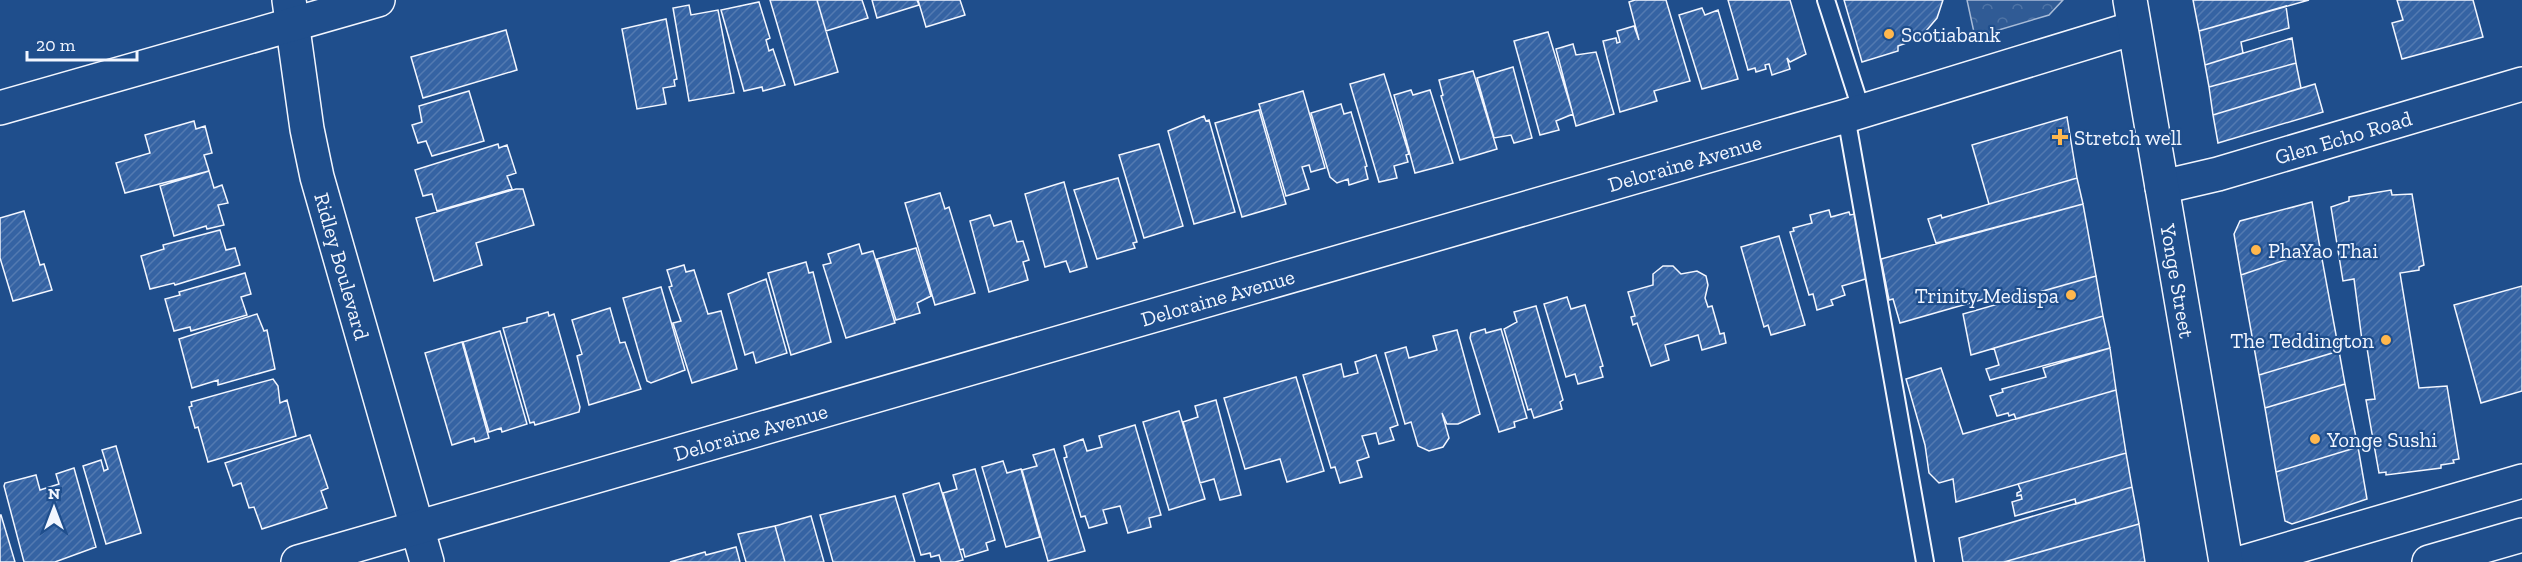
<svg xmlns="http://www.w3.org/2000/svg" width="2522" height="562" viewBox="0 0 2522 562" font-family="'Zilla Slab',serif">
<defs>
<pattern id="park-crowns" width="20" height="18" patternUnits="userSpaceOnUse" patternTransform="scale(1.5)"><rect width="20" height="18" fill="#305b95"/><path d="M2 6a3 3 0 1 1 6 0M12 15a3 3 0 1 1 6 0" fill="none" stroke="#4e73a5"/></pattern>
<pattern id="building-hatch" width="6" height="6" patternUnits="userSpaceOnUse" patternTransform="scale(1.5)"><rect width="6" height="6" fill="#3563a3"/><path d="M-1 1l2-2M0 6l6-6M5 7l2-2" fill="none" stroke="#537ab1"/></pattern>
</defs>
<rect width="100%" height="100%" fill="#1f4e8c"/>
<path fill="url(#park-crowns)" stroke="#a8bbd7" stroke-width="1.5" d="M1967 0H2063L2049 15 1975 37Z"/>
<path fill="url(#building-hatch)" stroke="#f2f6ff" stroke-width="1.5" d="M770 0H817L838 72 795 85Z
M817 0H862L868 18 826 31Z
M872 0H917L919 5 877 18Z
M918 0H960L965 15 926 27Z
M1635 0H1666L1690 81 1654 91 1657 101 1620 112 1603 41 1616 38 1617 43 1620 42 1617 31 1634 26 1639 40 1629 2Z
M1728 0H1790L1806 54 1790 62 1787 58 1790 69 1772 75 1769 64 1765 65 1766 69 1756 72 1755 68 1748 70Z
M1844 0H1943L1937 18 1920 38 1898 46V51L1862 62Z
M2193 0H2309L2199 31Z
M2397 0H2473L2483 37 2402 59 2392 23 2403 20Z
M759 2 770 38 766 40 769 51 773 49 785 85 763 91 762 87 744 91 721 10Z
M689 5 691 15 718 10 734 93 689 101 673 8Z
M2286 6 2289 28 2241 42 2243 53 2205 65 2199 31Z
M1702 8 1705 15 1718 10 1738 79 1702 89 1679 15Z
M666 19 677 79 674 80 675 86 663 88 666 104 637 109 622 29Z
M506 30 517 70 423 98 411 57Z
M1548 32 1573 114 1556 121 1559 130 1540 135 1514 41Z
M2292 38 2296 63 2209 87 2205 65Z
M1573 44 1576 55 1596 52 1614 114 1576 126 1556 49Z
M2296 63 2301 88 2213 115 2209 87Z
M1513 67 1532 138 1514 143 1511 135 1494 138 1477 78Z
M1473 71 1497 149 1460 160 1441 96 1443 95 1439 80Z
M1384 74 1409 154 1406 155 1408 162 1394 166 1397 178 1379 182 1350 84Z
M2315 84 2323 112 2218 143 2213 115Z
M1411 90 1413 95 1430 90 1453 163 1415 173 1394 95Z
M469 91 484 141 432 156 426 141 418 143 412 125 422 122 419 106Z
M1303 91 1325 168 1311 172 1309 165 1302 167 1309 189 1286 196 1259 104Z
M1341 104 1344 114 1351 112 1367 166 1365 167 1368 179 1349 185 1348 179 1337 183 1330 177 1311 113Z
M1259 110 1286 204 1242 217 1215 123Z
M1204 116 1206 121 1209 120 1235 212 1194 224 1168 131Z
M2067 117 2077 178 1989 204 1972 145Z
M194 121 196 129 205 126 212 153 204 155 209 171 125 193 116 163 150 153 145 135Z
M498 144 499 148 507 145 516 173 507 176 512 189 437 211 432 194 423 196 415 170Z
M1159 144 1183 226 1144 238 1119 155Z
M209 171 214 188 222 185 228 203 218 205 224 225 207 229 206 226 174 236 160 186Z
M1118 178 1137 242 1133 243 1135 248 1097 259 1074 190Z
M2077 178 2083 204 1936 243 1928 219 1941 215 1942 218Z
M1064 182 1087 267 1070 272 1066 261 1045 267 1025 194Z
M516 189H523L534 225 476 243 482 265 434 281 416 218Z
M2391 190 2392 195 2412 194 2424 265 2419 267V270L2400 273 2419 388 2447 386 2459 459 2453 460 2454 463 2441 465V468L2386 475V472L2379 473 2366 400 2375 399 2367 348H2363L2354 279 2343 281 2331 207 2349 201V197Z
M940 193 945 209 949 207 975 293 935 305 905 203Z
M2312 202 2320 248 2241 275 2234 234 2240 221Z
M2083 204 2096 276 2000 303 1998 295 1900 323 1893 299 1889 300 1881 259Z
M1829 210 1831 217 1849 212 1850 215 1855 214 1864 245 1869 278 1842 286 1845 295 1831 300 1833 305 1817 310 1813 294 1809 295 1790 232 1794 231 1793 228 1812 223 1810 215Z
M24 211 40 265 44 264 52 290 13 301 0 258V218Z
M990 215 994 226 1011 221 1017 242 1023 241 1029 260 1023 262 1028 280 989 292 970 221Z
M220 230 226 250 235 248 240 265 175 285 174 283 150 289 141 256 164 249 163 245Z
M1779 236 1805 325 1771 335 1768 325 1764 327 1741 247Z
M859 244 862 254 873 251 895 323 846 338 823 265 831 263 828 254Z
M916 248 931 296 917 303 920 313 896 320 877 259Z
M2320 248 2339 351 2259 375 2241 275Z
M806 262 809 273 813 272 831 342 791 355 768 273Z
M684 265 686 272 694 270 708 314 721 311 737 369 692 383 673 323 681 321 669 287 672 286 667 270Z
M1663 266H1673L1681 274 1697 271 1706 276 1708 285 1705 298 1708 307 1712 306 1720 334 1724 333 1726 343 1702 350 1698 335 1665 345 1669 360 1651 366 1637 323 1633 325 1631 317 1635 316 1628 292 1653 285V274Z
M245 273 251 294 241 297 247 315 191 331 190 327 174 331 165 299 180 295 179 292Z
M2096 276 2103 316 1971 355 1963 314Z
M766 279 787 353 756 363 753 352 745 355 728 294Z
M2522 286V391L2481 403 2454 305Z
M661 287 685 370 651 383 647 381 623 298Z
M1567 297 1571 309 1585 305 1603 366 1600 367 1603 377 1578 384 1575 374 1566 377 1544 304Z
M1536 306 1563 400 1560 402 1562 409 1534 418 1531 409 1528 410 1504 329 1517 322 1514 312Z
M610 308 620 343 625 342 641 389 589 405 577 356 582 354 572 320Z
M548 312 549 316 554 314 580 407 579 412 535 425 534 422 530 423 503 328 527 322V318Z
M257 314 264 331 267 330 275 369 218 385V380L192 388 179 339Z
M2103 316 2110 348 1990 380 1986 369 1999 365 1994 348Z
M1485 329 1486 333 1501 329 1527 418 1514 422 1515 427 1499 432 1470 338 1471 333Z
M1457 330 1480 414 1458 424H1447L1442 413 1449 438 1443 447 1429 451 1418 446 1411 422 1405 424 1385 353 1406 347 1409 358 1437 350 1433 336Z
M500 331 527 424 502 432 501 428 489 432 463 342Z
M462 342 489 438 475 442 474 438 452 445 425 353Z
M2110 348 2116 390 2016 419 2014 414 2009 416 2008 413 1997 416 1990 396 2003 392 2002 389 2046 377 2043 368Z
M2339 351 2345 384 2265 408 2259 375Z
M1376 355 1398 425 1390 428 1394 440 1379 444 1376 433 1362 436 1369 457 1357 461 1362 477 1340 483 1335 467 1331 468 1303 375 1341 364 1344 377 1358 373 1355 362Z
M1941 368 1963 434 2116 390 2126 453 1956 502 1953 479 1939 483 1929 473 1925 445 1906 379Z
M1296 377 1324 471 1287 482 1280 459 1245 469 1224 398Z
M273 379 278 386 280 403 287 400 296 436 208 462 198 427 195 428 189 407 192 406 191 402Z
M2345 384 2358 447 2276 472 2265 408Z
M1216 400 1241 495 1220 500 1214 479 1200 483 1183 422 1198 417 1195 406Z
M1179 411 1205 499 1169 510 1143 422Z
M1135 425 1161 515 1149 518 1151 527 1128 533 1120 506 1103 510 1107 523 1089 528 1085 516 1081 517 1064 458 1067 457 1064 446 1083 439 1087 451 1102 447 1099 436Z
M310 435 328 488 321 491 327 508 262 529 254 507 249 508 241 483 233 486 225 463Z
M116 446 141 533 106 544 83 466 101 460 104 471 108 469 102 450Z
M2358 447 2367 499 2292 524 2285 521 2276 472Z
M1054 449 1085 551 1048 561 1022 470 1037 466 1033 455Z
M2126 453 2132 487 2076 504 2075 499 2015 516 2012 502 2022 499 2021 495 2017 496V493L2021 491 2018 484Z
M1003 461 1007 473 1021 469 1040 537 1006 547 982 467Z
M74 468 96 547 55 562H24L4 486 5 483 36 475 40 490 59 484 56 474Z
M975 469 995 540 986 543 988 550 965 557 963 549 960 550 943 493 957 489 953 475Z
M939 483 963 560 955 562H941L939 555 931 557 930 553 921 555 903 494Z
M2132 487 2139 524 2004 562H1963L1959 538Z
M895 496 915 562H833L820 515Z
M0 515H1L15 562H0Z
M811 516 824 562H785L775 526Z
M2139 524 2145 562H2004Z
M775 526 785 562H746L738 534Z
M736 547 740 562H670L705 552 706 555Z"/>
<g fill="none" stroke-linecap="round" stroke-linejoin="round">
<defs>
<path id="service" d="M1826 0 1862 112
M1846 116 1925 562"/>
<g id="minor">
<path id="s1" d="M289 0 307 129 317 177 427 562"/>
<path d="M0 108 378 0"/>
<path id="s2" d="M2162 187 2218 174 2522 84"/>
<path id="s3" d="M298 562 1846 116 2134 28"/>
<path d="M2244 562 2522 481"/>
<path d="M2429 562 2522 535"/>
</g>
<g id="primary">
<path id="s4" d="M2130 0 2226 562"/>
</g>
</defs>
<use href="#service" stroke="#f2f6ff" stroke-width="20"/>
<use href="#minor" stroke="#f2f6ff" stroke-width="36"/>
<use href="#primary" stroke="#f2f6ff" stroke-width="36"/>
<use href="#service" stroke="#1f4e8c" stroke-width="16"/>
<use href="#minor" stroke="#1f4e8c" stroke-width="33"/>
<use href="#primary" stroke="#1f4e8c" stroke-width="33"/>
</g>
<g fill="#ffb74d" stroke="#1f4e8c" stroke-width="2">
<circle cx="1889" cy="34" r="6"/>
<path d="M2057 128h6v6h6v6h-6v6h-6v-6h-6v-6h6z"/>
<circle cx="2256" cy="250" r="6"/>
<circle cx="2071" cy="295" r="6"/>
<circle cx="2386" cy="340" r="6"/>
<circle cx="2315" cy="439" r="6"/>
</g>
<g text-anchor="middle" dominant-baseline="central" stroke-width="4.5" stroke-linejoin="round" paint-order="stroke">
<g font-size="21" fill="#f2f6ff" stroke="#1f4e8c" text-anchor="start">
<text x="1901" y="34">Scotiabank</text>
<text x="2074" y="137">Stretch well</text>
<text x="2268" y="250">PhaYao Thai</text>
<text x="2059" y="295" text-anchor="end">Trinity Medispa</text>
<text x="2374" y="340" text-anchor="end">The Teddington</text>
<text x="2327" y="439">Yonge Sushi</text>
</g>
<g font-size="21" fill="#f2f6ff" stroke="#1f4e8c">
<text stroke="none"><textPath href="#s2" startOffset="188">Glen Echo Road</textPath></text>
<text stroke="none"><textPath href="#s3" startOffset="1443">Deloraine Avenue</textPath></text>
<text stroke="none"><textPath href="#s1" startOffset="272">Ridley Boulevard</textPath></text>
<text stroke="none"><textPath href="#s4" startOffset="285">Yonge Street</textPath></text>
<text stroke="none"><textPath href="#s3" startOffset="957">Deloraine Avenue</textPath></text>
<text stroke="none"><textPath href="#s3" startOffset="471">Deloraine Avenue</textPath></text>
</g>
</g>
<g transform="translate(54 508)" stroke="#1f4e8c" stroke-width="4.5" paint-order="stroke">
<path d="M0-4.5L10 22L0 15L-10 22Z" fill="#f2f6ff"/>
<text y="-9" font-size="16" font-weight="bold" text-anchor="middle" fill="#f2f6ff">N</text>
</g>
<path d="M27 51v9h110v-9" fill="none" stroke="#f2f6ff" stroke-width="3"/>
<text x="36" y="51" font-size="18" fill="#f2f6ff" stroke="#1f4e8c" stroke-width="4.5" paint-order="stroke">20 m</text>
</svg>
